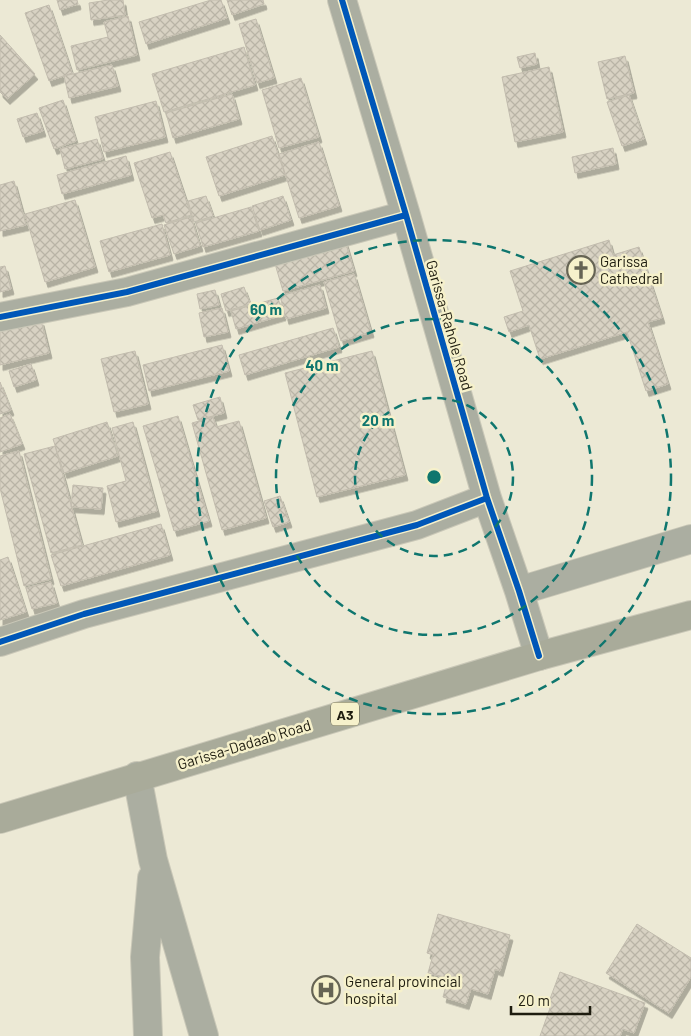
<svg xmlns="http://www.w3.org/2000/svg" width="691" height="1036" viewBox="0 0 691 1036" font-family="Barlow,sans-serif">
<defs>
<pattern id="building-cross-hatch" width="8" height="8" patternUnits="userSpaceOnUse" patternTransform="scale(1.25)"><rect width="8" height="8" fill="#d8d2c3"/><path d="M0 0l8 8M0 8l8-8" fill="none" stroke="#b9b4a6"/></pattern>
<filter id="shadow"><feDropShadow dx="3" dy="5.5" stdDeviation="0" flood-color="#0004"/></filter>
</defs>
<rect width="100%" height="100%" fill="#ece9d5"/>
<path fill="url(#building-cross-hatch)" stroke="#c2bcae" filter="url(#shadow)" d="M57 0H77L78 4 60 10Z
M108 0H123L125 15 91 20 89 3Z
M211 0H221L227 18 146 44 139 22Z
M227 0H263L264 4 232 15Z
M49 5 72 73 49 81 25 13Z
M128 16 137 55 77 70 71 46 108 37 104 22Z
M256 19 274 78 257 83 239 24Z
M0 35 35 74 7 99 0 92Z
M244 47 255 85 164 112 152 74Z
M535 53 537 64 520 68 517 57Z
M625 56 634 93 607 99 598 62Z
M112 65 118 86 69 98 64 76Z
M549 67 563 132 515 142 502 77Z
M301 78 319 137 279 148 262 90Z
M232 94 239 119 173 138 166 113Z
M629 95 644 139 622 146 607 102Z
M63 100 76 141 54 149 39 108Z
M156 101 165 137 104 152 95 117Z
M37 113 43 131 23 137 17 119Z
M272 136 285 175 219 196 206 157Z
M97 139 103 159 65 169 60 149Z
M319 142 339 206 299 218 279 154Z
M613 148 616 164 575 173 572 157Z
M170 152 191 215 166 223 163 215 152 218 134 163Z
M126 156 131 175 62 194 57 175Z
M14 181 26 225 0 231V185Z
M206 196 213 216 194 222 188 201Z
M283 196 291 220 260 230 252 206Z
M75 200 95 267 45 282 25 214Z
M251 207 259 231 203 247 196 223Z
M191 217 200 246 174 254 164 225Z
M162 224 170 255 109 272 100 241Z
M344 237 354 271 283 291 273 257Z
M609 240 613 255 639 247 662 318 648 322 668 384 646 391 627 332 540 359 529 325 509 332 504 317 523 311 510 271Z
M5 266 11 289 0 292V267Z
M354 274 371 332 341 341 324 282Z
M320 285 326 308 286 319 280 296Z
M244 287 250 304 226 311 221 294Z
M215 290 219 305 200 309 197 294Z
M278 298 283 315 236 329 231 311Z
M222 308 228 332 204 337 199 313Z
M41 320 49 353 0 365V331Z
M333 328 339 347 245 375 239 355Z
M222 345 229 371 149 391 143 365Z
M135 351 148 404 114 412 101 359Z
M372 351 405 475 317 497 285 373Z
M31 364 36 380 14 387 9 371Z
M0 382 11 410 0 414Z
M220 397 224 413 198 420 193 405Z
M10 414 22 444 0 452V418Z
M178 416 209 521 174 531 143 426Z
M213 417 216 427 239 421 266 518 222 530 192 423Z
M107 422 118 456 64 473 53 439Z
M133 422 157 511 116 522 107 486 126 481 112 428Z
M55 446 82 545 51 553 24 454Z
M19 451 51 579 24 586 0 488V456Z
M73 485 103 488 101 509 71 507Z
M280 496 289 522 273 527 264 501Z
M161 524 170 555 61 586 51 555Z
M8 557 26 612 0 620V560Z
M51 582 57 603 32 609 26 588Z
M438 914 510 935 500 971 495 969 488 994 471 989 466 1004 443 997 448 978 428 973 433 955 427 953Z
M637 924 691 958V977L669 1013 606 973Z
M560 972 645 1003 634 1033 623 1029 620 1036H540L550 1008 547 1007Z"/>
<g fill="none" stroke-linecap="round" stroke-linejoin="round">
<defs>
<path id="minor" d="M342 0 406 215 487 498 519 591 539 656
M0 317 127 292 406 215
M519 591 691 539
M0 642 84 614 417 525 487 498
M137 776 153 860 204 1036
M148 1036 145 957 152 878"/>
<path id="trunk" d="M0 819 539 656 691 615"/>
</defs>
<use href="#minor" stroke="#c9c7b7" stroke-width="30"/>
<use href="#trunk" stroke="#c9c7b7" stroke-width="30"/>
<use href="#minor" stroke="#abaea1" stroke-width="28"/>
<use href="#trunk" stroke="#a9ab9a" stroke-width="28"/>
<defs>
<path id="cycleway" d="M342 0 406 215 487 498 519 591 539 656
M0 317 127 292 406 215
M0 642 84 614 417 525 487 498"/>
</defs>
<use href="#cycleway" stroke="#f6f1cb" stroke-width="9"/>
<use href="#cycleway" stroke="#0057b8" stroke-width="6"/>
</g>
<g fill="none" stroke="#0f766e" stroke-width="2.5" stroke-dasharray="9 6">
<circle cx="434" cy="477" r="79"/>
<circle cx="434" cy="477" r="158"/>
<circle cx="434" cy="477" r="237"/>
</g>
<defs>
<symbol id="church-ring" viewBox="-11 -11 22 22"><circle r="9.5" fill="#f6f1cb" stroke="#666454" stroke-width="1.5"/><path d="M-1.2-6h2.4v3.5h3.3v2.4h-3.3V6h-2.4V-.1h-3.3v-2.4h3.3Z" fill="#666454"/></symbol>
<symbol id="hospital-ring" viewBox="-11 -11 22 22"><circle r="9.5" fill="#f6f1cb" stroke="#666454" stroke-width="1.5"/><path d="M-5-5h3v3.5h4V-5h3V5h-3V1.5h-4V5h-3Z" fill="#666454"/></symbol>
</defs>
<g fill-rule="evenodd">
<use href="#church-ring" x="565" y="254" width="32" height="32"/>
<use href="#hospital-ring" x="310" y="974" width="32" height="32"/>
</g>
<g text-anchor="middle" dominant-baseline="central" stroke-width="5" stroke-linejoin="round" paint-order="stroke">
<rect fill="#f6f1cb" stroke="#5f5c47" stroke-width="1" x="331" y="702.5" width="28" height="23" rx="4"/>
<g font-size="14" font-weight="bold" fill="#1e1c0f">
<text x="345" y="714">A3</text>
</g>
<g font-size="15" fill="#1e1c0f" stroke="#f6f1cb" text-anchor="start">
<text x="600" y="261">Garissa<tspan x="600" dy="17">Cathedral</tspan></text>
<text x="345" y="981">General provincial<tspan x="345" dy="17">hospital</tspan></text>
</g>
<g font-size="15" fill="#1e1c0f" stroke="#f6f1cb">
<text transform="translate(450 325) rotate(74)">Garissa-Rahole Road</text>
<text transform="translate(244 744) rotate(-17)">Garissa-Dadaab Road</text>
</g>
</g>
<circle cx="434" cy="477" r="8" fill="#0f766e" stroke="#f6f1cb" stroke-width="2.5"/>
<g font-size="15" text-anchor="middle" font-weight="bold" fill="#0f766e" stroke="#f6f1cb" stroke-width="5" stroke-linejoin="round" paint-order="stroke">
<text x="266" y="315">60 m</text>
<text x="322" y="371">40 m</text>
<text x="378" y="426">20 m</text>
</g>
<path d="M511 1006v8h79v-8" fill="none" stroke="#1e1c0f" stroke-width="2.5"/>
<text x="518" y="1006" font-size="15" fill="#1e1c0f" stroke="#f6f1cb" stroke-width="4" paint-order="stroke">20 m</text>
</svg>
